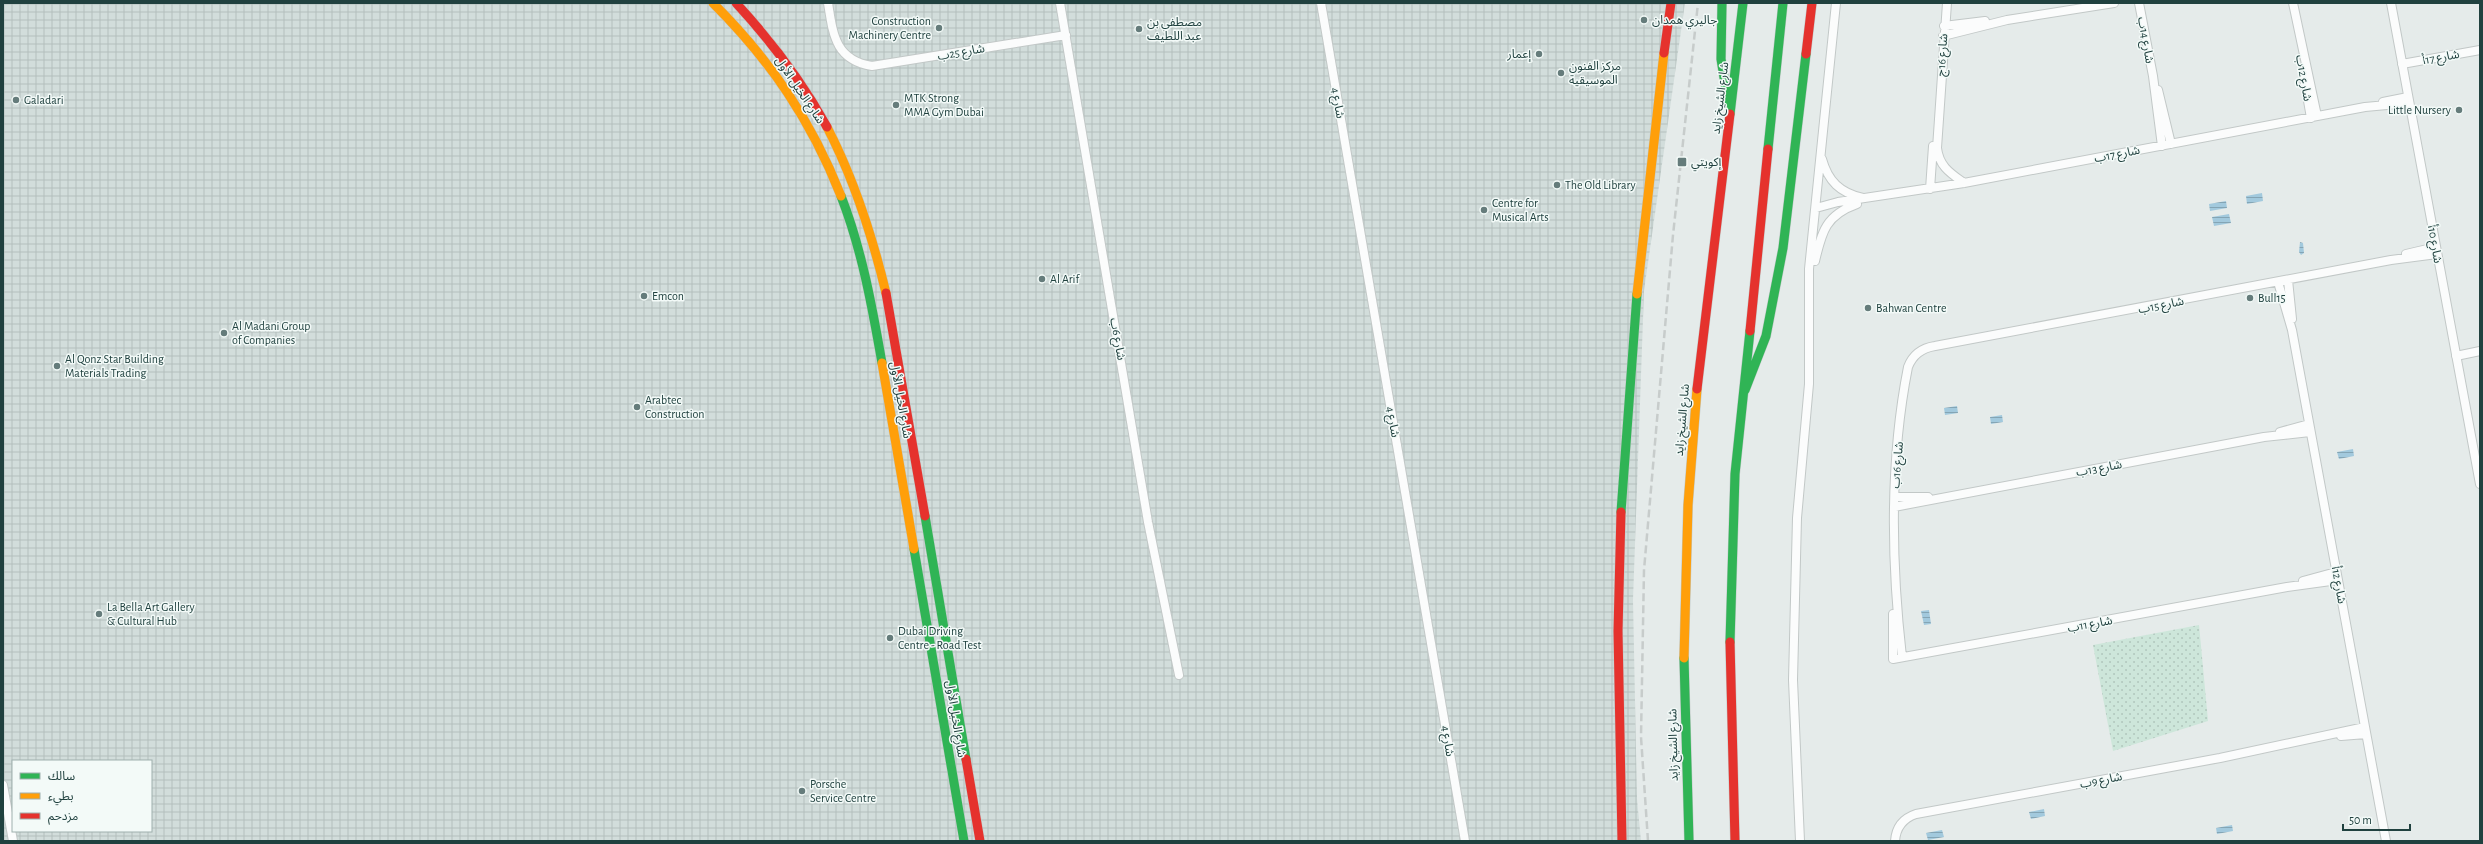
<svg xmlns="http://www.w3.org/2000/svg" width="2483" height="844" viewBox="0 0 2483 844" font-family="'Alegreya Sans','Noto Sans Arabic',sans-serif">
<defs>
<pattern id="industrial-grid" width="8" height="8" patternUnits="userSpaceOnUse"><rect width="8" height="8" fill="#d2dddb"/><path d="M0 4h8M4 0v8" fill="none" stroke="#b4bfbd"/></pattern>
<pattern id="park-dots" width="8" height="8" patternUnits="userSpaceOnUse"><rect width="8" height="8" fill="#cde6da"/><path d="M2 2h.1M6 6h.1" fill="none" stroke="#b0c6bc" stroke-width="1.8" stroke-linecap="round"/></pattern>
<pattern id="water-rules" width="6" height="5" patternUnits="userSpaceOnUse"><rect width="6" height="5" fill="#a2c9dd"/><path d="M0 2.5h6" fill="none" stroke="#84a5b5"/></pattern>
</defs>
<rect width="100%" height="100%" fill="#e5ebea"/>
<path fill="url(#industrial-grid)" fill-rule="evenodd" d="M3 3H1685L1644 291 1633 600 1637 799 1641 841H3ZM13 761H151V831H13Z"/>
<path fill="url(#park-dots)" d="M2199 625 2208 721 2113 751 2093 645Z"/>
<path fill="url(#water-rules)" d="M2262 193 2263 201 2247 204 2246 196Z
M2226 201 2227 208 2210 211 2209 204Z
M2229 214 2231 223 2214 226 2212 217Z
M2300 242 2303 243 2304 253 2301 255 2299 252Z
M1957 406 1958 413 1945 415 1944 408Z
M2002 415 2003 422 1991 424 1990 417Z
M2353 449 2354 456 2339 459 2337 452Z
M1929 610 1931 624 1924 625 1921 611Z
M2044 809 2045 816 2031 819 2029 812Z
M2232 825 2233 831 2217 834 2216 828Z
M1942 830 1944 837 1928 840 1926 833Z"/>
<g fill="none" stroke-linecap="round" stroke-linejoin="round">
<defs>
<path id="street" d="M828 3C833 34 835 60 872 66L1066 35
M1060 3 1148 522 1179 675
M1321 3 1465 841
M1947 3 1937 148C1939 166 1950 173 1964 183
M2139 3 2153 76 2162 146
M2293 3 2317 116
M2391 3 2480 484
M1944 26 1985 21
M1943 36 2007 20 2114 3
M2402 64 2480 50
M2304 78 2311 118
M2158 90 2171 144
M2383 102 2408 97
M1822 159C1828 181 1840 193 1863 198
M1930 189 1933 146
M1816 208 1838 202 1964 183 2365 107 2409 103
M2406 254 2436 247
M1815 261C1822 231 1826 215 1857 204
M2288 280 2292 319
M2278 282 2292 330 2386 841
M2456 356 2480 351
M2280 432 2309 424
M1895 497H1928
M1894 507 2264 437 2310 432
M2303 581 2336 572
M1893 614V659L2287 587 2338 580
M1902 657C1891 561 1889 463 1908 367 1913 354 1922 348 1935 346L2391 260 2437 254
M2341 736 2366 734
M3 785 13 841
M1800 841 1793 680 1797 518 1809 384V269L1836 3
M1895 841C1896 827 1904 818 1916 814L2220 758 2365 727"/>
<path id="fast" d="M1722 3 1721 59 1728 102
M1730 114 1743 3
M1768 149 1783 3
M841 196C862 250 872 306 882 363
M1745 390 1766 336 1783 248 1806 54
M1621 512 1637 294
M925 516 966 759
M914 549 964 841
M1730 642 1735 474 1750 331
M1684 658 1689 841"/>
<path id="slow" d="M713 3C771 61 811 120 841 196
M827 127C854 179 872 235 886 293
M1637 294 1664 53
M882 363 914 549
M1684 658 1688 505 1697 389"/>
<path id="jam" d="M736 3C771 41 802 81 827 127
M1664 53 1671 3
M1806 54 1812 3
M886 293 925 516
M1750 331 1768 149
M1697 389 1730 114
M1621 512 1618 631 1622 841
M1730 642 1735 841
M966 759 980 841"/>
</defs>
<use href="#street" stroke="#c2c8c7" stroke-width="10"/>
<use href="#fast" stroke="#c1c9c8" stroke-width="10"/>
<use href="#slow" stroke="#c1c9c8" stroke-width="10"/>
<use href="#jam" stroke="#c1c9c8" stroke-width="10"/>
<use href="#street" stroke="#fbfcfc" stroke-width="8"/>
<use href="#fast" stroke="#30b455" stroke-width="9"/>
<use href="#slow" stroke="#ff9f0a" stroke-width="9"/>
<use href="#jam" stroke="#e5322d" stroke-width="9"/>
<path stroke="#c7cccb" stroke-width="2.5" stroke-dasharray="8 4" stroke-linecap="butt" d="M1648 841 1641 737 1644 570 1673 235 1698 3"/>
</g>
<g fill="#657c7b" stroke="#f3faf8" stroke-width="1.5">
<circle cx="1644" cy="20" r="4"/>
<circle cx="939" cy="28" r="4"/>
<circle cx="1139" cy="29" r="4"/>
<circle cx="1539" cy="54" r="4"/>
<circle cx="1561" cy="73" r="4"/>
<circle cx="16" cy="100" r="4"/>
<circle cx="896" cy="105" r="4"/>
<circle cx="2459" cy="110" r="4"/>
<rect x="1677" y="157" width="10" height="10" rx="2"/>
<circle cx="1557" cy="185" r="4"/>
<circle cx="1484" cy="210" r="4"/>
<circle cx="1042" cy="279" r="4"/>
<circle cx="644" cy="296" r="4"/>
<circle cx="2250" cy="298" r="4"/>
<circle cx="1868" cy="308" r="4"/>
<circle cx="224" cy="333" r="4"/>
<circle cx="57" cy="366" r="4"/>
<circle cx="637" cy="407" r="4"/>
<circle cx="99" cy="614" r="4"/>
<circle cx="890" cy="638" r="4"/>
<circle cx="802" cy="791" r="4"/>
</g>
<g text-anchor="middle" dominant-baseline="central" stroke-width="3" stroke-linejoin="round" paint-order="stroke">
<g font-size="12" fill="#20413f" stroke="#f3faf8" text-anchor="start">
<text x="1652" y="20">جاليري همدان</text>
<text x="931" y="21" text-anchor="end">Construction<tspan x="931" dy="14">Machinery Centre</tspan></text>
<text x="1147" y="22">مصطفي بن<tspan x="1147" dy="14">عبد اللطيف</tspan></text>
<text x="1531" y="54" text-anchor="end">إعمار</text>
<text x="1569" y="66">مركز الفنون<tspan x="1569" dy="14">الموسيقية</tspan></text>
<text x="904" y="98">MTK Strong<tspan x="904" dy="14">MMA Gym Dubai</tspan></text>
<text x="24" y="100">Galadari</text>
<text x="2451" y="110" text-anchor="end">Little Nursery</text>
<text x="1691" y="162">إكويتي</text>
<text x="1565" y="185">The Old Library</text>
<text x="1492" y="203">Centre for<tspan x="1492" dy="14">Musical Arts</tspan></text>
<text x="1050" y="279">Al Arif</text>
<text x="652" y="296">Emcon</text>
<text x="2258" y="298">Bull15</text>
<text x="1876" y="308">Bahwan Centre</text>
<text x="232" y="326">Al Madani Group<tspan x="232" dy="14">of Companies</tspan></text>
<text x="65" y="359">Al Qonz Star Building<tspan x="65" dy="14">Materials Trading</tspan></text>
<text x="645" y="400">Arabtec<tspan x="645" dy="14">Construction</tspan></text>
<text x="107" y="607">La Bella Art Gallery<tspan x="107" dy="14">&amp; Cultural Hub</tspan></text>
<text x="898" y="631">Dubai Driving<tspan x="898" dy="14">Centre - Road Test</tspan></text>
<text x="810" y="784">Porsche<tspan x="810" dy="14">Service Centre</tspan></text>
</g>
<g font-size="12" fill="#20413f" stroke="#f3faf8">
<text transform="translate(2146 40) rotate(80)">شارع 14ب</text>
<text transform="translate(961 52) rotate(-10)">شارع 25ب</text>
<text transform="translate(1942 55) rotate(-86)">شارع 16ج</text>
<text transform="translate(2441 57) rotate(-10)">شارع 17أ</text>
<text transform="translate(2304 78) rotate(80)">شارع 12ب</text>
<text transform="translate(800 90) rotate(56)">شارع الخيل الأول</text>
<text transform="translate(1720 98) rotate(-83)">شارع الشيخ زايد</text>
<text transform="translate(1338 103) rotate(80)">شارع 4</text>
<text transform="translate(2117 154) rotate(-11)">شارع 17ب</text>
<text transform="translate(2435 244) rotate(80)">شارع 10أ</text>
<text transform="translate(2161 305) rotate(-11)">شارع 15ب</text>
<text transform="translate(1118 339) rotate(80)">شارع 6ب</text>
<text transform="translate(901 400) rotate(80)">شارع الخيل الأول</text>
<text transform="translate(1682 420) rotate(-85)">شارع الشيخ زايد</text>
<text transform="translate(1393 422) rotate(80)">شارع 4</text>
<text transform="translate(1897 465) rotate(-85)">شارع 16ب</text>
<text transform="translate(2099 468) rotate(-10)">شارع 13ب</text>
<text transform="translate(2339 585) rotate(80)">شارع 12أ</text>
<text transform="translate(2090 624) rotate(-10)">شارع 11ب</text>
<text transform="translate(956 719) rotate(81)">شارع الخيل الأول</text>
<text transform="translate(1448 741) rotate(81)">شارع 4</text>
<text transform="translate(1673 745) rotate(-91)">شارع الشيخ زايد</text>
<text transform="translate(2101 780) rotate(-11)">شارع 9ب</text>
</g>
</g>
<rect width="2483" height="844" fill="none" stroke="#20413f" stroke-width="8"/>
<rect x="12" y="760" width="140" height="72" fill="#f3faf8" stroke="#9fb0ae"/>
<rect x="20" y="773" width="20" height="6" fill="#30b455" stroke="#9fb0ae"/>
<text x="48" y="780" font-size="12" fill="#20413f">سالك</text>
<rect x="20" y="793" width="20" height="6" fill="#ff9f0a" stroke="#9fb0ae"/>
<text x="48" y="800" font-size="12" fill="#20413f">بطيء</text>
<rect x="20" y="813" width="20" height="6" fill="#e5322d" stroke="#9fb0ae"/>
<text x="48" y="820" font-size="12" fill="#20413f">مزدحم</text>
<path d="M2343 824v6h67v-6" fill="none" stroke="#20413f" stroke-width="2"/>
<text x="2349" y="824" font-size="12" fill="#20413f" stroke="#f3faf8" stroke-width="3" paint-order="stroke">50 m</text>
</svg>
